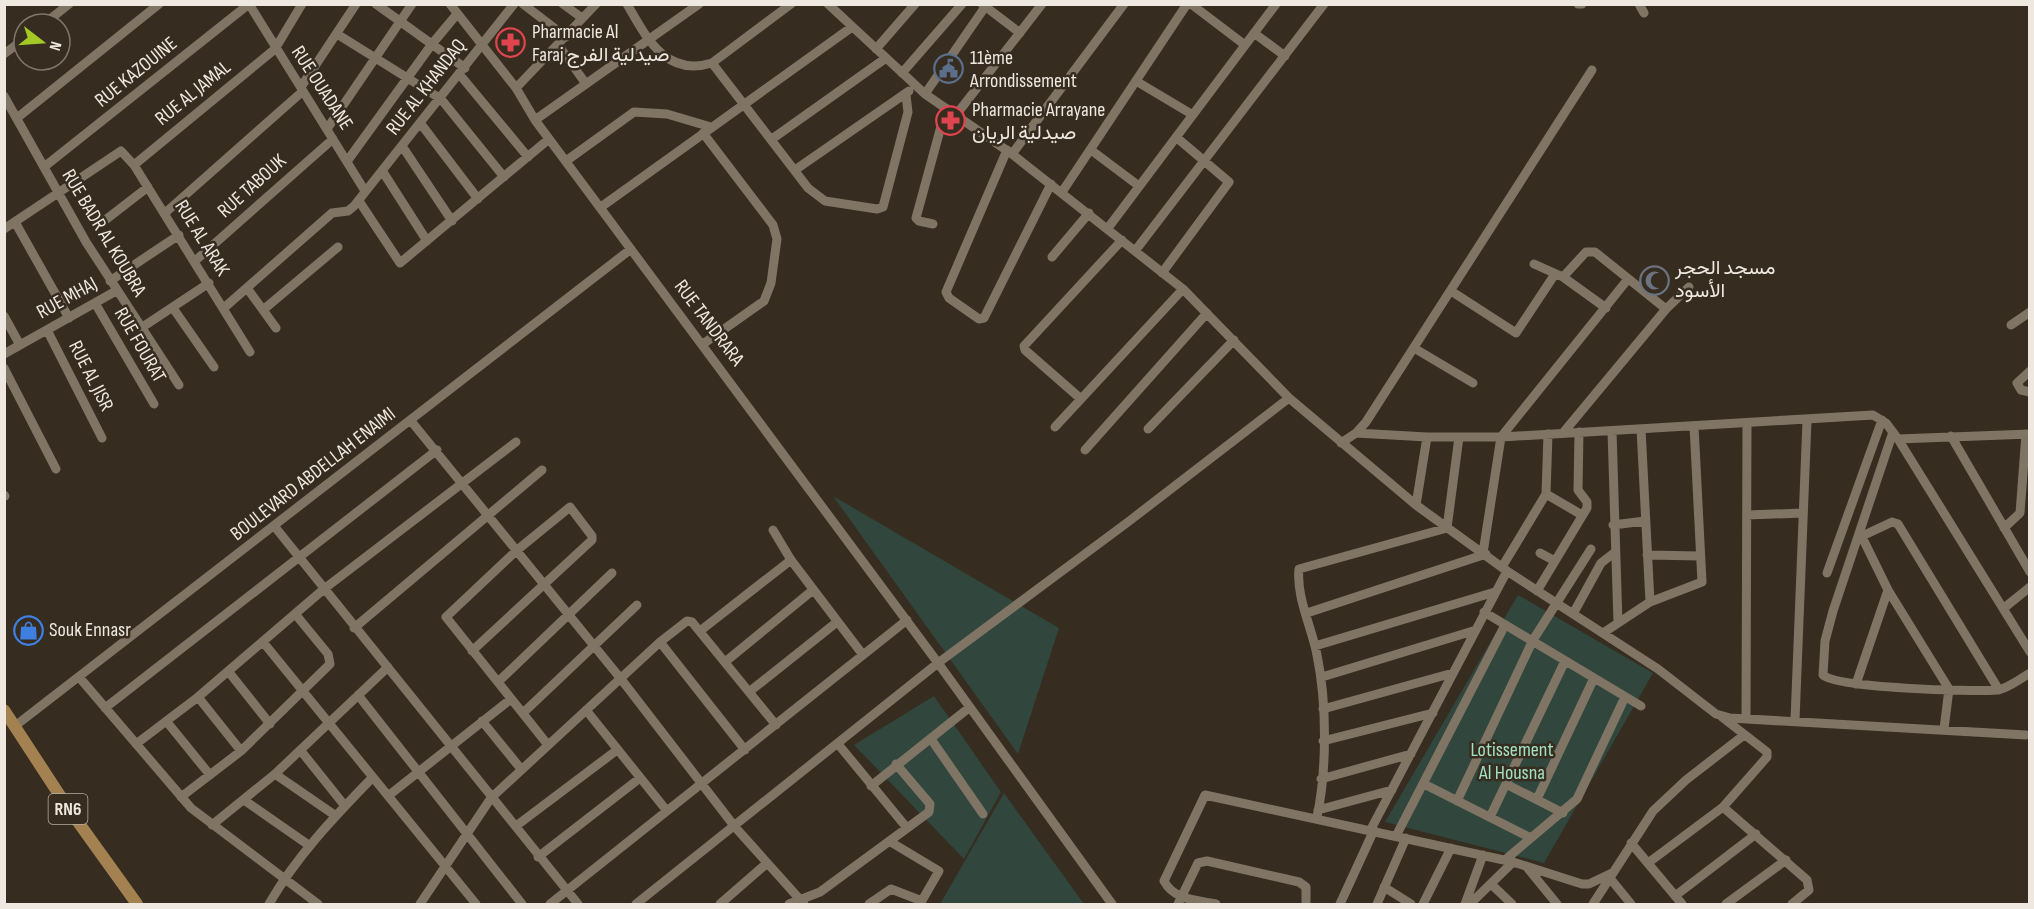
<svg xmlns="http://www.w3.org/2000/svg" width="2034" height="909" viewBox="0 0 2034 909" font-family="'Sofia Sans Condensed',Vazirmatn,sans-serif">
<rect width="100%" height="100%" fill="#362c1f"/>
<path fill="#31463c" d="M833 496 1059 628 1018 754Z
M1518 595 1653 673 1544 863 1385 822Z
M934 696 1001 792 964 859 854 745Z
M1004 793 1084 904H940Z"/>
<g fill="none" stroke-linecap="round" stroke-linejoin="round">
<path stroke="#807465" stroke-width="9" d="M249 4 365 191
M376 4 465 68
M450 4 516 88 535 120 938 663 1112 904
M523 4 566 37
M563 4 582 18
M627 4C647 39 666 77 712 63L808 188 825 201 877 209 883 207 908 112 906 95
M828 4 925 94 1012 154 1183 289 1289 398 1416 505 1507 571 1658 669 1716 714 1730 718 2026 735
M982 4 1020 33
M1191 4 1245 45
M1578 4H1582
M1639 4 1644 13
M44 24 69 4
M1254 33 1285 56
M337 34 441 99 504 177
M559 46 586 84
M876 49 915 4
M4 54 24 39
M712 63 791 4
M902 73 962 4
M460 75 528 157
M1136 81 1193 115
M301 87 356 4
M516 88 596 4
M925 94 985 7
M4 96 86 242 179 385
M956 115 1042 4
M17 118 159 4
M535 120 699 4
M421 124 478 199
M327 129 412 4
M703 133 773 225 777 239 771 283 764 301 703 344
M772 139 886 58
M402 146 452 221
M1007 150 946 292 949 298 979 319 984 318 1051 184
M1091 150 1139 186
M1012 154 1124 4
M348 160 432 44 457 14
M566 161 634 112 667 114 711 127
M134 165 275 49 302 4
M44 167 249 4
M795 170 909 91
M383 172 427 241
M1062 192 1187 4
M359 201 400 263 549 139
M601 207 852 27
M165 213 303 91
M104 221 148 187
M15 222 69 318
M933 224 919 221 916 218 946 108
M1108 228 1276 4
M4 229 121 151 134 165 250 352
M1135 251 1324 4
M1052 257 1089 213
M195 261 333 139
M1534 264 1563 277 1606 308
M1162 273 1229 182 1176 137
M1563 277 1586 252H1595L1666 309
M110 281 179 235
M247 288 276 328
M1451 291 1516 333 1555 274
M95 303 154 404
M225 307 332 213 348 211 354 206 514 4
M173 308 214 367
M263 310 338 247
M4 316 20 345
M2011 325 2030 312
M141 328 209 283
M47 330 102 438
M1414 348 1473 383
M4 354 116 291
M4 368 56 469
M2030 371 2017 383 2021 390 2030 392
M1081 399 1025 350 1024 346 1122 240
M411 421 621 679 735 827 804 904
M1055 427 1183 289
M1148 429 1234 340
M1641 429 1650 602
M1612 431 1618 623
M1893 432 1833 611 1825 641 1823 675C1837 688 1972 692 1997 690 2007 689 2020 679 2030 673
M1356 433 1366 422 1592 70
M1563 433 1666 309 1689 287
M1951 436 2030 572
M1898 439 2030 434
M1341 443 1356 433 1427 437H1501L1873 415 1886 423 1898 439 2030 652
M1085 450 1207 313
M1546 494 1582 515
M4 495 5 496
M1416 505 1427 437
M1747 515 1803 513
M1613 525 1645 521
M275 527 578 904
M2004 528 2020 513 2026 434
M773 530 791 560 863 655
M1862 537 1888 590 1949 689 1944 729
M1858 538 1892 522 1898 524 1999 690
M1483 553 1501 437 1628 279
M1540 553 1555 561
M1647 555 1700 556
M1502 567 1546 494 1548 434
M1827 573 1882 420
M1537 591 1587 508V502L1578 490 1579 432
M2004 608 2030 587
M1484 612 1641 706
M1307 613 1486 554
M1573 614 1601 563 1614 553
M354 628 542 470
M700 631 791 560
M1603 633 1650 602 1702 582 1694 426
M263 642 476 904
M660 642 745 750
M1315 646 1495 592
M472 651 592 540V536L570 507 516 551 446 617 548 745
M725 662 813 590
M228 671 270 724
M79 677 191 808 318 904
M1322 677 1473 631
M498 682 612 573
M1856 684 1888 590
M749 692 837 622
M358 695 522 904
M198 697 241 751
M105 708 437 450
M1323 709 1453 673
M586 710 667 811
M523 713 637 605
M1746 718 1747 423
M1795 720 1807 421
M482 721 521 769
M167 722 210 775
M15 726 631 249
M931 739 983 814
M1323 741 1433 713
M136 744 198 697 324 589 516 442
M838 744 907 828
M301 751 345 806
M275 774 336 816
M1321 779 1411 754
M1424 784 1531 838
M1506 784 1563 813
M871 786 970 707
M388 796 511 699
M181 797 241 751 330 664 328 654 296 615
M1537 799 1594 678
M244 800 310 846
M1457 801 1533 640 1591 549
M1723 807 1807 880 1809 890 1792 904
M1318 810 1392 790
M1317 817C1327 770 1327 703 1317 655 1312 628 1296 597 1299 569L1447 528 1459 437
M1490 817 1565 661
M212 825 275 774 388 667
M516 826 617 750
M1371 829 1507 571
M1396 836 1505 625
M889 841 939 871 920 904
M1631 843 1682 904
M538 857 640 778
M1505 860 1577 799 1625 697
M1648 863 1723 807 1767 757V752L1722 717
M1526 866 1557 904
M1609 877 1631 904
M1491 884 1512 904
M1384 887 1411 904
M1675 896 1756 834
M269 904C296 857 334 817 372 778
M420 904 491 798 660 642 687 621 692 622 776 725
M550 904 907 620
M636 904 938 663 1128 522 1289 398
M720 904 766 864
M789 904 820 892 929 812 930 804 896 764
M869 904 891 889 922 901
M1178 904 1198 863 1207 861 1299 882 1306 887V904
M1216 904C1196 900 1174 900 1164 881L1205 795 1513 862 1582 884H1589L1612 873
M1340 904 1374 830
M1377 904 1406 838
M1423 904 1451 848
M1465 904 1483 855
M1470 904 1513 862
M1593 904 1653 811 1686 780 1744 735
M1726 904 1786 860"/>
<path stroke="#a38150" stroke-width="12" d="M4 710 68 808 137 904"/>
</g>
<defs>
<symbol id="pharmacy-ring" viewBox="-11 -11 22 22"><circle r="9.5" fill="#362c1f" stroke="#e0444e" stroke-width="1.5"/><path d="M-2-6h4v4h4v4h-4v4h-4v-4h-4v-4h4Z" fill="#e0444e"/></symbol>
<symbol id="civic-ring" viewBox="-11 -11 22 22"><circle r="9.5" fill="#362c1f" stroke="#5c6f8a" stroke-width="1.5"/><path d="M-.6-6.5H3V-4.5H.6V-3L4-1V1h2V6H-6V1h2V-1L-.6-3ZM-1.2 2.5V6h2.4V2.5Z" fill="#5c6f8a"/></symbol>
<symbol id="mosque-ring" viewBox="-11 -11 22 22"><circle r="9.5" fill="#362c1f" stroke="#6b7280" stroke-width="1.5"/><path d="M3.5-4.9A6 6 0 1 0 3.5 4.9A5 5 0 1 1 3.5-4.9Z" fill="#6b7280"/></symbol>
<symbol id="shop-ring" viewBox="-11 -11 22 22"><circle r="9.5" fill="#362c1f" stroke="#3f7fe0" stroke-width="1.5"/><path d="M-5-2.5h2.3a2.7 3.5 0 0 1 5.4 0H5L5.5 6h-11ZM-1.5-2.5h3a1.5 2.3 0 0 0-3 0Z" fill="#3f7fe0"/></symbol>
</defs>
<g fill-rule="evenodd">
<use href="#pharmacy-ring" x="494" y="26" width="33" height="33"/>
<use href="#civic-ring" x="932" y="52" width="33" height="33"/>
<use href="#pharmacy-ring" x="934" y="104" width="33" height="33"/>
<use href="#mosque-ring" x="1638" y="264" width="33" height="33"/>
<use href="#shop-ring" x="12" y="614" width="33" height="33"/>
</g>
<g text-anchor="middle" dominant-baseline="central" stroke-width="5" stroke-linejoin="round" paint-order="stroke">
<rect fill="#362c1f" stroke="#b8b0a6" stroke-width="1.5" x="48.5" y="794" width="39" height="30" rx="4.5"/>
<g font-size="18" font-weight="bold" fill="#efe8e0">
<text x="68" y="809">RN6</text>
</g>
<g font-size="20" fill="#efe8e0" stroke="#362c1f" text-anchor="start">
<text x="532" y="32">Pharmacie Al<tspan x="532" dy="23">Faraj صيدلية الفرج</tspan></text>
<text x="970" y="58">11ème<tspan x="970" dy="23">Arrondissement</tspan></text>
<text x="972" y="110">Pharmacie Arrayane<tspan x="972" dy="23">صيدلية الريان</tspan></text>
<text x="1675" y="268">مسجد الحجر<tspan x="1675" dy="23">الأسود</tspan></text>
<text x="49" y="630">Souk Ennasr</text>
</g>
<g font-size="20" fill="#efe8e0" stroke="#362c1f">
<text transform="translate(136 72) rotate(-39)">RUE KAZOUINE</text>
<text transform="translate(426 87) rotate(-52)">RUE AL KHANDAQ</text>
<text transform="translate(322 88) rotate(57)">RUE OUADANE</text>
<text transform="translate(193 93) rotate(-39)">RUE AL JAMAL</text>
<text transform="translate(252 186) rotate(-42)">RUE TABOUK</text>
<text transform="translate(104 233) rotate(59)">RUE BADR AL KOUBRA</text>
<text transform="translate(202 238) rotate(58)">RUE AL ARAK</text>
<text transform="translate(67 298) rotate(-29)">RUE MHAJ</text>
<text transform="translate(709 323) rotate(53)">RUE TANDRARA</text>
<text transform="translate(140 345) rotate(60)">RUE FOURAT</text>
<text transform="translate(91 376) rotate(63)">RUE AL JISR</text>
<text transform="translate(313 474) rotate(-38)">BOULEVARD ABDELLAH ENAIMI</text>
</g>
<g font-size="20" fill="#a2e1c4" stroke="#362c1f">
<text x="1512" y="750">Lotissement<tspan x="1512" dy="23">Al Housna</tspan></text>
</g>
</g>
<rect width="2034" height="909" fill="none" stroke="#efe8e0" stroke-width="12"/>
<g transform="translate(42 42) rotate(107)"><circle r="28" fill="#362c1f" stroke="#80776c" stroke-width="1.5"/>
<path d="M0-4.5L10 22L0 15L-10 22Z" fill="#a3c926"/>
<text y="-9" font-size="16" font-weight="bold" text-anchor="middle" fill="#efe8e0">N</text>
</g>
</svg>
